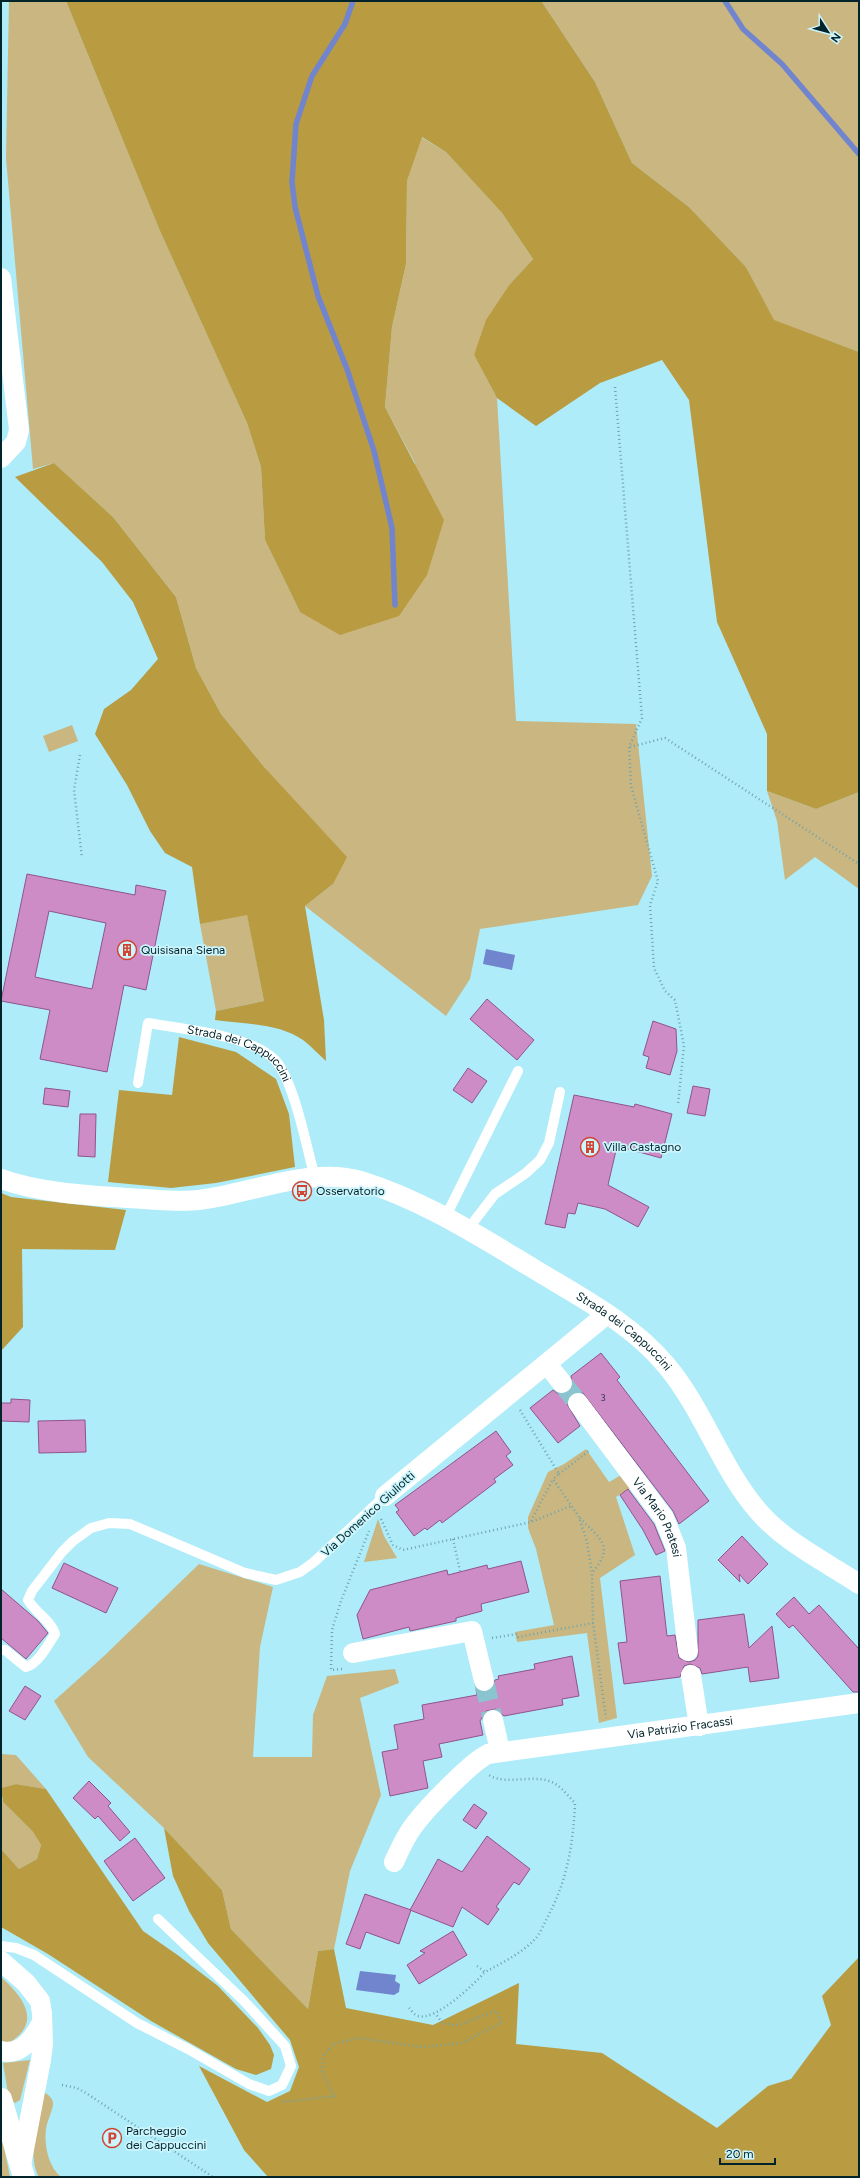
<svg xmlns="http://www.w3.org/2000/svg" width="860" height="2178" viewBox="0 0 860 2178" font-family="Figtree,sans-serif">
<rect width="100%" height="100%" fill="#adecf8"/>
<path fill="#cab680" d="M9 1H66L160 231 247 423 261 467 265 540 300 612 415 463 385 407 392 327 406 264 407 181 421 137 446 152 502 213 533 259 510 284 474 355 497 398 516 721 636 724 652 876 638 905 480 929 470 979 446 1016 305 906 333 884 265 768 221 714 196 668 176 597 113 517 54 463 33 469 6 158Z
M524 1H859V352L774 321 746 267 689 207 632 163 595 82 542 2Z
M72 725 78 741 49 752 43 736Z
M767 791 816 809 859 792V889L815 857 785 880 777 821Z
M247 914 264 1001 216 1011 200 924Z
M586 1449 609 1482 623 1474 632 1487 616 1497 635 1555 600 1578 617 1718 599 1723 587 1633 517 1642 515 1632 554 1625 536 1549 528 1528V1517L548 1472 564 1464Z
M378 1519 384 1536 397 1558 364 1562Z
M199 1564 273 1587 260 1647 253 1757H312L313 1715 327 1676 395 1669 399 1683 360 1698 381 1795 350 1871 334 1949 318 1951 308 2009 231 1929 222 1890 164 1828 88 1757 54 1701 104 1656Z
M1 1754 16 1755 46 1789 16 1784 1 1788Z
M1 1795 3 1802 33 1832 41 1845 37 1859 19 1869 1 1849Z
M1 1977C23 1997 43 2022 9 2043L1 2042Z
M30 2060 20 2100 15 2103 9 2099 3 2063Z
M42 2091C47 2094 54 2098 53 2105 52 2112 47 2121 46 2129 44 2145 48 2166 61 2177H39C26 2155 39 2115 42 2091Z
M1 2140 3 2142 10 2177H1Z"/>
<path fill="#b99b42" d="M66 1 542 2 595 82 632 163 689 207 746 267 774 320 859 352V792L816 809 767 791V734L717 622 689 400 662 360 600 383 536 426 497 398 474 355 486 320 510 284 533 259 502 213 446 152 422 137 407 181 406 264 392 327 385 407 444 520 427 575 399 616 340 635 300 612 265 540 261 467 247 423 160 231Z
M54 463 113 517 176 597 196 668 221 714 265 768 347 857 333 884 305 906 324 1020 326 1061C318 1054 311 1046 303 1040 279 1023 243 1024 215 1020L216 1011 264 1001 247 915 200 924 192 867 165 853 150 831 127 785 95 734 104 709 131 690 158 659 133 602 102 562 15 477Z
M179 1037 236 1052 276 1079 289 1114 295 1167 216 1183 171 1188 108 1182 119 1090 172 1095Z
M1 1193 11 1197 126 1210 115 1250 22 1249 23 1327 1 1351Z
M16 1784 46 1789 143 1931 179 1956 218 1986 258 2028 270 2045 274 2055 271 2069 256 2075 236 2069 151 2021 48 1954 1 1927V1849L19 1869 37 1859 41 1845 33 1832 3 1802 1 1788Z
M164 1828 222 1890 231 1929 308 2009 318 1951 334 1949 346 2008 433 2025 519 1983 516 2044 602 2053 717 2128 768 2086 791 2079 831 2025 822 1996 859 1957V2177H268L244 2150 199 2066 267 2102 290 2091 299 2067 290 2040 208 1943 189 1911 173 1876Z"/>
<path fill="#7085ce" d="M486 949 515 955 512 970 483 964Z
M360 1971 396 1975 395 1981 400 1984 399 1992 394 1995 356 1990Z"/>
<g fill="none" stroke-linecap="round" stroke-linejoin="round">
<path stroke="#7085ce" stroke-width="5.5" d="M353 1 345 24 312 76 296 124 292 182 295 207 318 296 347 369 374 451 392 528 395 605
M725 1 743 29 782 64 859 154"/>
</g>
<path fill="#ce8cc7" stroke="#90548a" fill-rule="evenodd" d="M27 874 135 895 136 885 166 891 146 990 124 985 107 1072 40 1059 50 1010 1 1001ZM49 911 106 923 92 989 35 977Z
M487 999 534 1040 517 1060 470 1019Z
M653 1021 676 1029 677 1051 670 1075 646 1068 649 1057 643 1055Z
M468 1068 487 1081 472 1103 453 1090Z
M693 1086 710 1089 705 1116 687 1113Z
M45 1088 70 1091 68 1107 43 1104Z
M574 1095 634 1107 635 1104 672 1114 661 1158 617 1146 608 1185 649 1207 638 1227 605 1209 578 1203 575 1214 568 1213 565 1228 545 1224Z
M80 1114H96L95 1157 78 1156Z
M601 1353 620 1377 617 1380 709 1501 679 1524 673 1511 583 1393 577 1392 571 1394 568 1398 567 1404 580 1426 558 1443 530 1408 553 1390 558 1394 569 1392 573 1387 571 1376Z
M11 1399 30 1400 29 1422 1 1421V1403H11Z
M85 1420 86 1452 39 1453 38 1421Z
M496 1431 511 1452 506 1456 513 1465 494 1479 496 1482 442 1523 440 1520 427 1530 425 1528 414 1536 396 1512 399 1510 395 1505Z
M628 1489 654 1524 665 1551 656 1555 643 1530 620 1495Z
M742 1536 768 1564 748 1584 739 1574 740 1582 718 1560Z
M521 1561 529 1592 481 1604 482 1611 456 1618V1621L410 1631 409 1627 363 1639 357 1615 370 1590 447 1570 448 1575 487 1565 488 1569Z
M64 1563 118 1588 106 1613 52 1588Z
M660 1576 667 1636 675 1635 679 1658 689 1662 695 1660 698 1656V1620L744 1614 749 1648 772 1626 779 1678 750 1682 748 1667 702 1674 700 1668 690 1664 684 1666 680 1677 624 1684 618 1643 627 1642 620 1581Z
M1 1589 38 1621 48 1633 26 1659 1 1638Z
M794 1597 809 1614 819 1605 859 1649V1692H853L793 1625 789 1628 776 1614Z
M572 1656 579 1696 562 1699 563 1705 504 1716 496 1709 486 1711 480 1721 483 1735 439 1744 442 1757 423 1761 428 1788 390 1796 382 1752 398 1749 394 1725 424 1719 422 1705 477 1695 476 1689 481 1692H487L492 1689 495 1680 499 1679 498 1676 535 1669 534 1664Z
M25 1686 41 1696 25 1720 9 1711Z
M89 1781 111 1803 108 1806 130 1832 120 1841 98 1816 95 1819 73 1798Z
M474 1804 487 1813 476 1829 463 1820Z
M487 1836 530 1869 519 1885 514 1882 496 1907 499 1909 488 1925 462 1907 453 1927 410 1910 438 1859 462 1872Z
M135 1838 165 1878 133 1901 104 1861Z
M365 1894 411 1910 399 1944 366 1932 360 1949 346 1944Z
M453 1931 467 1955 419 1984 407 1965 425 1953 420 1951Z"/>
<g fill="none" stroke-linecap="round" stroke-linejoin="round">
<path stroke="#8ac4cf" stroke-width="20" stroke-dasharray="20 10" stroke-linecap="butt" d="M562 1383 578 1403
M484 1681 493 1720"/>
<path stroke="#6fa4ae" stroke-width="2.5" stroke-dasharray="1 3" stroke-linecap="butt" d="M615 387 642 718 629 747 631 786 658 881 650 905 654 968 665 991 675 1000 684 1046 678 1104
M630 747 665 738 859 864
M80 755 74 790 82 858
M520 1410 559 1474 553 1479 579 1517 587 1542 592 1573 593 1623 606 1718
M559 1474 590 1450
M580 1518C601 1540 615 1546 592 1573
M381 1519 393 1545 403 1550 531 1522 571 1506
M531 1521 553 1479
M453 1539 460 1571
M492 1638 517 1634 518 1637 593 1623
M342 1669 331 1670 332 1630 341 1601 369 1531
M477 1966 485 1972C502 1963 522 1953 535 1939 540 1934 543 1926 546 1920 567 1882 573 1846 575 1803 569 1797 563 1789 557 1785 537 1771 508 1787 489 1775
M409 2008C411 2010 414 2015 418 2016 436 2021 473 1985 485 1972
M62 2085 77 2088 86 2093 213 2177
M282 2101 284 2102 334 2096 322 2072 324 2055 333 2044 358 2038 422 2047 462 2043 502 2022 496 2011 458 2025 443 2024 435 2013"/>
<g stroke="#fff" stroke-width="10">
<path id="s1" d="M138 1083 148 1023C181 1029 251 1035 275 1060 294 1080 307 1149 315 1178"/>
<path d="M446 1216 518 1071"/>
<path d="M468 1229 495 1194 526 1173 540 1160 549 1143 560 1092"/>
<path d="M1 1650H5L26 1667C38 1664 48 1645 55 1634 52 1622 35 1612 28 1600L32 1591 62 1552 73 1541 91 1528 109 1523 130 1524 245 1573 276 1580 300 1572 314 1562 385 1496"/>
<path d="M1 1946 16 1948 34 1955 137 2023 188 2049 249 2084 269 2091 282 2085 291 2066 285 2046 244 2001 158 1919"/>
</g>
<g stroke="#fff" stroke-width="20">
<path d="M1 278 19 430 16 442 1 458"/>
<path id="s2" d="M1 1179C42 1194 99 1196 143 1199 162 1200 181 1202 199 1200 250 1194 311 1166 361 1181 423 1200 479 1236 534 1269 580 1297 631 1323 666 1365 704 1410 721 1469 759 1512 786 1543 826 1562 859 1584"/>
<path d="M547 1364 562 1383"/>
<path id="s3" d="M578 1403 664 1518 676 1548 688 1651"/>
<path d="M385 1496 607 1314"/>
<path d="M353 1653 472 1631 484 1681"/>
<path d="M691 1675 699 1726"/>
<path d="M493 1720 500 1751"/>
<path id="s4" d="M394 1862C400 1849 406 1835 415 1824 427 1808 471 1762 488 1754L859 1703"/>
<path d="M1 1961 26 1983 40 2001 42 2013 43 2044 41 2060 21 2165"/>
<path d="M1 2051C21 2056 33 2039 41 2024"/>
</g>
<path stroke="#fff" stroke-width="22" d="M1 2099 24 2177"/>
</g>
<defs>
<symbol id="building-ring" viewBox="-11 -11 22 22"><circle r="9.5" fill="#ccf5fd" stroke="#d14432" stroke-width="1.5"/><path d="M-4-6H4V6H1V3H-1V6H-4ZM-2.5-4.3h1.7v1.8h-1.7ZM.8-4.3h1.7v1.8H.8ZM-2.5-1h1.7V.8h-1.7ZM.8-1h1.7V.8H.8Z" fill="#d14432"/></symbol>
<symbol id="bus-ring" viewBox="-11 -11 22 22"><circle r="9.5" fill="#ccf5fd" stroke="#d14432" stroke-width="1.5"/><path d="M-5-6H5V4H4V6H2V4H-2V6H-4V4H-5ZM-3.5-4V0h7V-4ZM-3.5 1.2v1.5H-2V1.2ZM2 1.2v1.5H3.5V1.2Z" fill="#d14432"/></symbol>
<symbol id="parking-ring" viewBox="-11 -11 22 22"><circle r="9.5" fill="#ccf5fd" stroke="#d14432" stroke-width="1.5"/><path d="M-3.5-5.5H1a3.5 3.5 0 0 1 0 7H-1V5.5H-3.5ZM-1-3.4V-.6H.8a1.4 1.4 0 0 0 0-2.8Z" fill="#d14432"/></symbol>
</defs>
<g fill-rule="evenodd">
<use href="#building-ring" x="116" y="939" width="22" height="22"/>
<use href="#building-ring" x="579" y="1136" width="22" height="22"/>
<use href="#bus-ring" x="291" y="1180" width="22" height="22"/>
<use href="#parking-ring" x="101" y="2127" width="22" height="22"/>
</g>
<g text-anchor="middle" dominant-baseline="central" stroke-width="3.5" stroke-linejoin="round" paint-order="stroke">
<g font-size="10" fill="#343e51">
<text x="603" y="1397">3</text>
</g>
<g font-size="12" fill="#00242a" stroke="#ccf5fd" text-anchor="start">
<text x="141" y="950">Quisisana Siena</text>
<text x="604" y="1147">Villa Castagno</text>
<text x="316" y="1191">Osservatorio</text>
<text x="126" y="2131">Parcheggio<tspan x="126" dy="14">dei Cappuccini</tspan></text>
</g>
<g font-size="12" fill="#00242a" stroke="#ccf5fd">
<text stroke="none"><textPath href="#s1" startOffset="160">Strada dei Cappuccini</textPath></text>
<text stroke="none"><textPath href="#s2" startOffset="669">Strada dei Cappuccini</textPath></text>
<text transform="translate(368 1514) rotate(-42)">Via Domenico Giuliotti</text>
<text stroke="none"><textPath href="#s3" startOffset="140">Via Mario Pratesi</textPath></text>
<text stroke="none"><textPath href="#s4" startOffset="339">Via Patrizio Fracassi</textPath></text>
</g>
</g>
<rect width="860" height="2178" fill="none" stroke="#00242a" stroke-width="4"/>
<g transform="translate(828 32) rotate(126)" stroke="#ccf5fd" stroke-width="3" paint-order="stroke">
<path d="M0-3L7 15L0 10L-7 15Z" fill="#00242a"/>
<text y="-6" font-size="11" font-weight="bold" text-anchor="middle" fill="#00242a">N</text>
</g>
<path d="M720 2158v6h55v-6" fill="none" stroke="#00242a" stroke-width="2"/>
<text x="726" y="2158" font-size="12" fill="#00242a" stroke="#ccf5fd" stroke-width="3" paint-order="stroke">20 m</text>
</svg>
